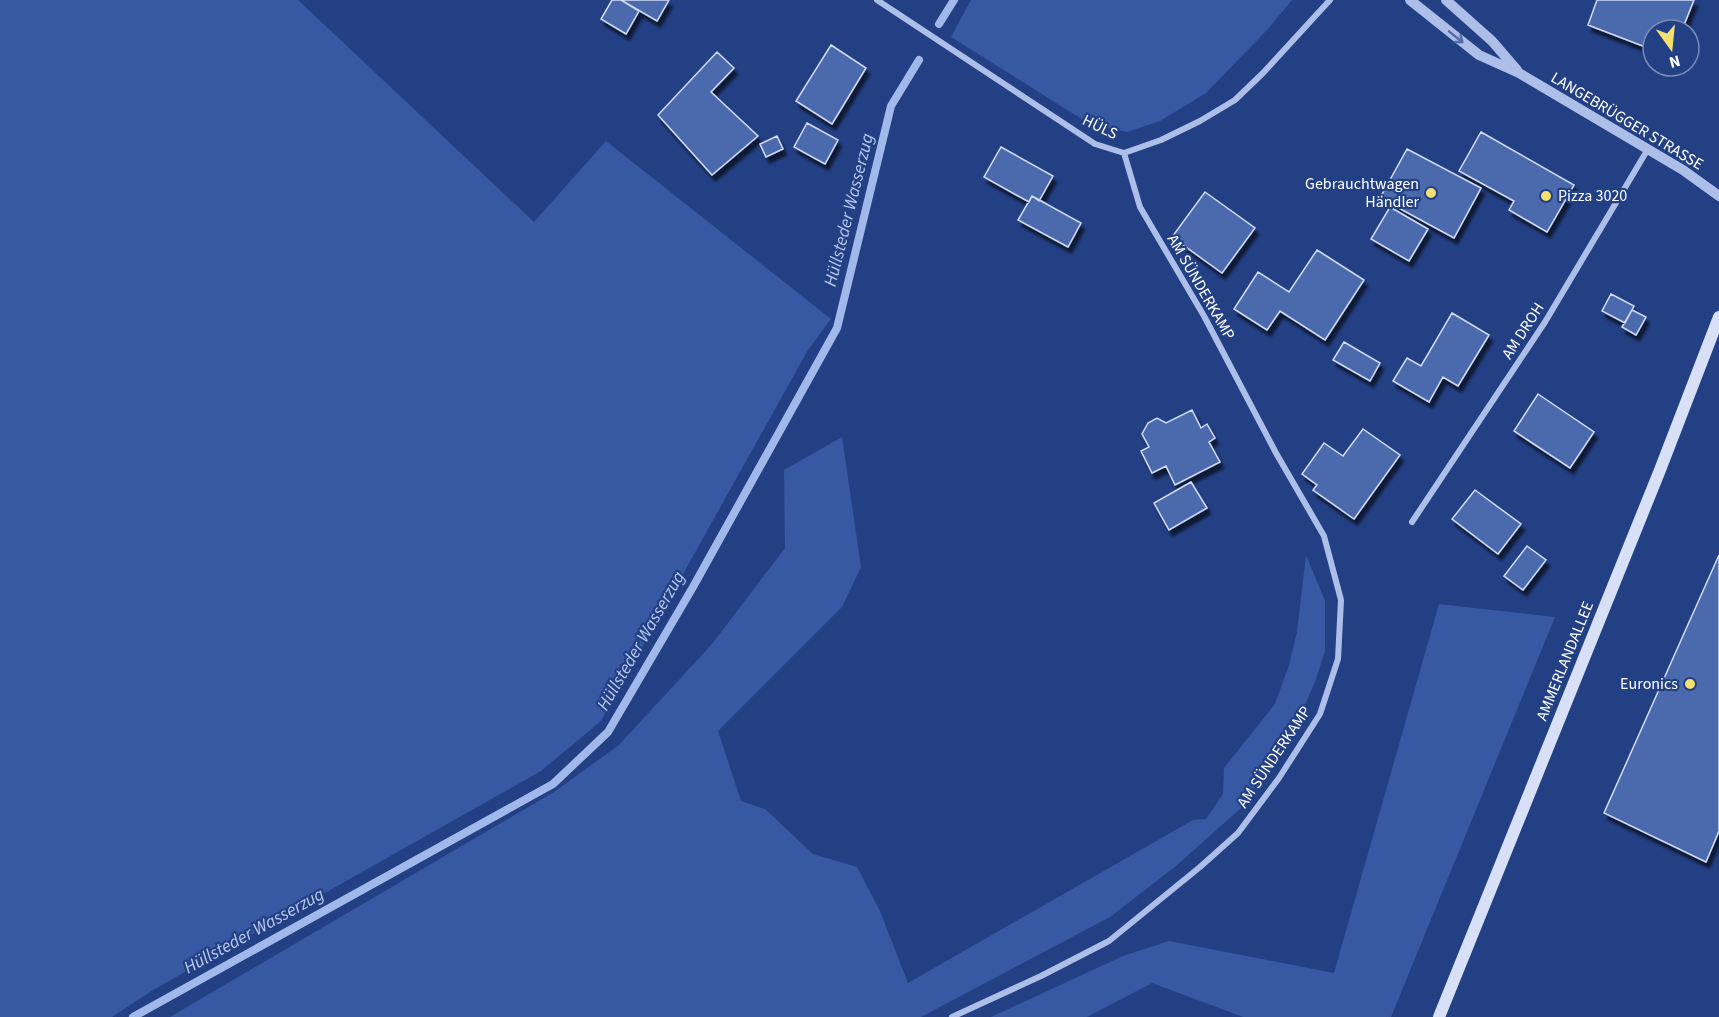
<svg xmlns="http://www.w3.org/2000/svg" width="1719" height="1017" viewBox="0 0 1719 1017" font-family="'Source Sans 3',sans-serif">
<defs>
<filter id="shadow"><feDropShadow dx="3.5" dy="6" stdDeviation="1.5" flood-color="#0009"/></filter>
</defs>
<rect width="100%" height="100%" fill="#234085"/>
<path fill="#3758a2" d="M0 0H298L534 222 606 141 831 319 808 350 601 721 541 771 153 990 112 1017H0Z
M971 0H1292L1268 29 1206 93 1160 121 1127 132 1088 123 951 37Z
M842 437 861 567 842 607 718 731 741 801 765 809 813 854 857 867 880 911 908 983 1193 820 1206 819 1223 794 1224 768 1275 704 1289 665 1297 632 1306 555 1325 601V651L1315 682 1299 718 1241 808 1176 866 1110 917 921 1017H170L554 792 619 745 712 644 785 548 784 470Z
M1439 604 1555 617 1391 1017H1243L1152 983 1087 1017H991L1123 956 1169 941 1334 973Z"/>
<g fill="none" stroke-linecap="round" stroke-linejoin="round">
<path stroke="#a1b8ea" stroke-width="8" d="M939 24 954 0
M133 1017 553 784 608 732 693 587 837 328 891 106 919 60"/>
</g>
<path fill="#4b69ad" stroke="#d1dcf7" stroke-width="1.5" filter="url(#shadow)" d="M612 0H621L639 11 626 34 601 19Z
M621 0H669L657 21Z
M1597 0H1694L1682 30H1653V50L1588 25Z
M831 45 866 68 832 124 796 101Z
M717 52 734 68 711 92 758 136 712 175 658 115Z
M807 123 838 140 825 164 794 147Z
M1481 132 1574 185 1547 232 1509 210 1514 201 1459 171Z
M777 136 783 149 766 157 760 144Z
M1001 147 1053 176 1039 201 1032 196 1029 202 984 177Z
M1407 149 1481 188 1454 238 1380 198Z
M1205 192 1255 228 1222 273 1172 237Z
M1032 196 1081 223 1068 247 1018 220Z
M1390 207 1428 229 1409 261 1371 239Z
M1317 250 1364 280 1325 340 1280 311 1267 330 1234 309 1258 272 1289 292Z
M1611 294 1634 306 1625 323 1602 311Z
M1632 310 1646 317 1636 335 1622 327Z
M1452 313 1489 335 1458 386 1443 377 1429 402 1393 381 1407 358 1421 366Z
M1344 342 1380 363 1370 381 1333 360Z
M1538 394 1594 432 1570 468 1514 431Z
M1192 410 1201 428 1207 424 1215 438 1209 442 1220 462 1175 485 1166 466 1152 473 1141 451 1149 447 1142 434 1148 423 1157 418 1166 423Z
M1363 429 1400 455 1354 519 1313 490 1317 485 1302 474 1324 443 1343 456Z
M1191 482 1207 508 1169 530 1154 503Z
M1475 490 1521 524 1498 554 1452 519Z
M1527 546 1546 560 1523 590 1504 576Z
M1719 555V831L1706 862 1604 813Z"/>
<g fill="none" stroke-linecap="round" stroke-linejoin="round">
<path stroke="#adbfe9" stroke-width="6" d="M877 0 1095 144 1124 153 1161 140 1200 121 1235 100 1263 73 1330 0
M1412 522 1545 322 1648 149
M952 1017 1041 976 1109 941 1200 867 1238 833 1279 778 1320 714 1338 659 1341 600 1324 536 1276 453 1204 316 1140 207 1124 153"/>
<path stroke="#adbfe9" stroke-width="10" d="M1410 0 1479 55 1519 73 1683 170 1719 196
M1446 0 1492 41 1517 70"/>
<path stroke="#d7e0f7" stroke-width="12" d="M1439 1017 1660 470 1719 317"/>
</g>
<defs><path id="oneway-shaft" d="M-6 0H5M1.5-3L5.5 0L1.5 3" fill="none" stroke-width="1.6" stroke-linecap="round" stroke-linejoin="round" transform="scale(1.5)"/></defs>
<use stroke="#536ca8" href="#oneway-shaft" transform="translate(1456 37) rotate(39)"/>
<g fill="#f4e070" stroke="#234085" stroke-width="2">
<circle cx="1431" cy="193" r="6"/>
<circle cx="1546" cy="196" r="6"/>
<circle cx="1690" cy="684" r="6"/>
</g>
<g text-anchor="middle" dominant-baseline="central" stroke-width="4.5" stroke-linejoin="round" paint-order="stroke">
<g font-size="16" fill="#fff" stroke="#234085">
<text transform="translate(1627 121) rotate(31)">LANGEBRÜGGER STRASSE</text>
<text transform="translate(1100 127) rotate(26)">HÜLS</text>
<text transform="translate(1201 287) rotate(60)">AM SÜNDERKAMP</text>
<text transform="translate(1523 331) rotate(-57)">AM DROH</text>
<text transform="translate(1565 661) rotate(-68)">AMMERLANDALLEE</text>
<text transform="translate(1274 757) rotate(-56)">AM SÜNDERKAMP</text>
</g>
<g font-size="16" fill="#fff" stroke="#234085" text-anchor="end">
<text x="1419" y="184">Gebrauchtwagen<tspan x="1419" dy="18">Händler</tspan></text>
<text x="1558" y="196" text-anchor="start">Pizza 3020</text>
<text x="1678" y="684">Euronics</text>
</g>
<g font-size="18" font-style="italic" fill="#b8caf0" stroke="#234085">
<text transform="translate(849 210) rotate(-76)">Hüllsteder Wasserzug</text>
<text transform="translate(641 641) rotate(-60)">Hüllsteder Wasserzug</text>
<text transform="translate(254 931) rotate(-29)">Hüllsteder Wasserzug</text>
</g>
</g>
<g transform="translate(1671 48) rotate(165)"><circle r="28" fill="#234085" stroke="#7b8cb6" stroke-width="1.5"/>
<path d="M0-4.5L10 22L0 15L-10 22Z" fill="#f4e070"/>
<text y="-9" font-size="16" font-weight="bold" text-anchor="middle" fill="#ffffff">N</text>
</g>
</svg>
